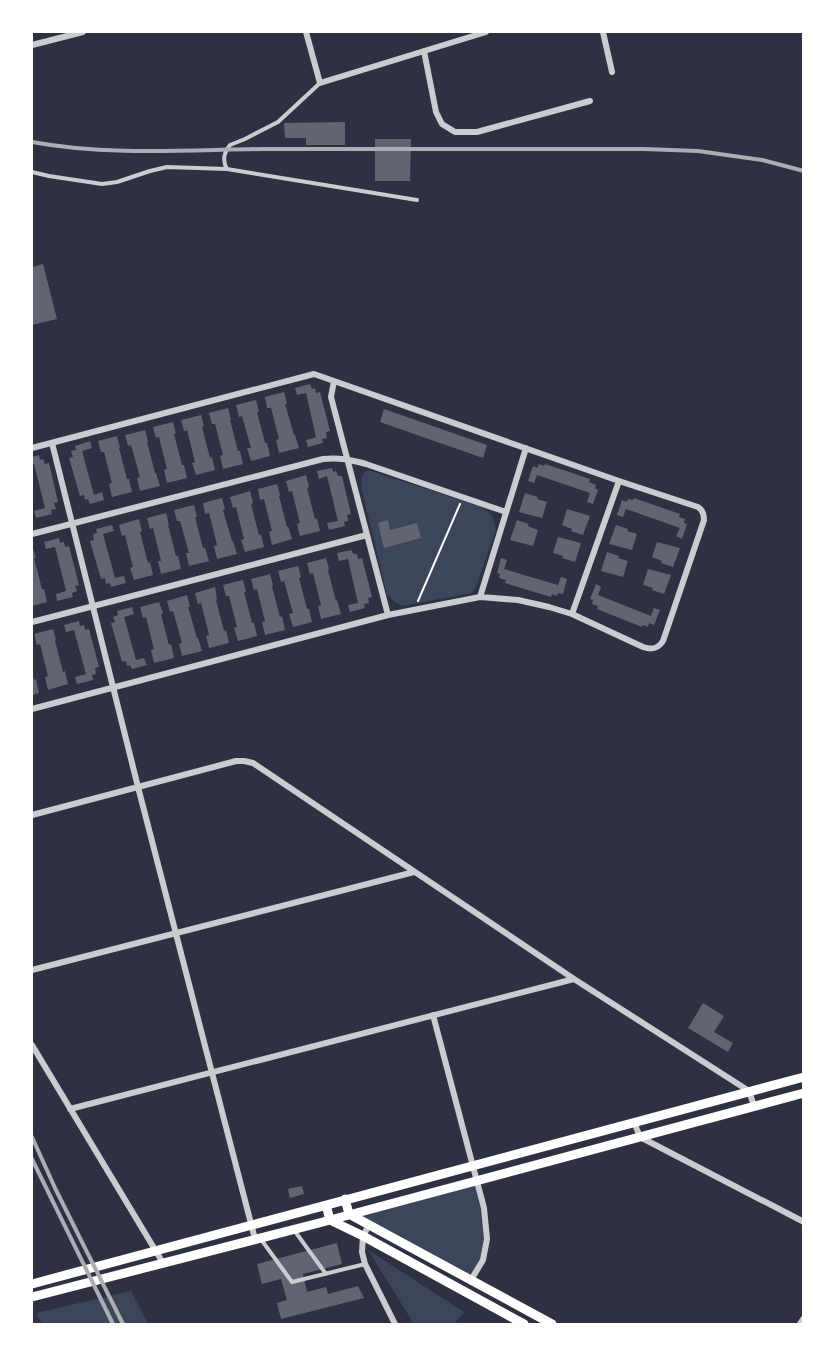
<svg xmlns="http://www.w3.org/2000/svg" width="835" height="1356" viewBox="0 0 835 1356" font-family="Overpass,sans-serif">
<rect width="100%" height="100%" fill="#2d3142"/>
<path fill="#3c4559" d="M365 471H371L479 506C491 513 494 515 496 530L476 587 472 593 402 606 395 602 387 595 362 491C361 483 360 477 365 471Z
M477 1180 487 1239 483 1260 471 1280 349 1214Z
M368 1250 464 1312 454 1324H414Z
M131 1291 148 1324H42L36 1313Z"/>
<path fill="#626471" d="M345 122V145H306V138H285L284 123Z
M375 139H411L410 181H375Z
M43 264 57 319 32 325V267Z
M310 384 312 389 315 388 316 393 320 392 330 431 326 432 327 438 322 439 323 443 308 447 306 440 316 437 306 393 297 395 295 388Z
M284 392 287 404H285L294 435H295L299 448 279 453 276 440 279 439 271 408H267L265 397Z
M256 400 259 412H257L265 443H267L270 456 251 461 247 448H251L242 416 239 417 236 405Z
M228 408 231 420H230L238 451H240L243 464 223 469 220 456 223 455 215 424H212L209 413Z
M384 409 487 445 483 458 380 422Z
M201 415 204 426 202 427 210 458 212 457 215 470 196 475 192 463 195 462 187 430 184 431 181 420Z
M173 422 176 434H174L182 465H184L187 478 167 483 164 470 167 469 159 437 156 438 153 427Z
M145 430 148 441 147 442 155 473H156L160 486 140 491 137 478 140 477 131 445 128 446 125 435Z
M117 436 120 448H119L127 479H129L132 492 112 497 109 484 112 483 104 452H101L98 441Z
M90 441 92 448 82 451 94 495 102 492 104 500 90 504 88 499 85 500 84 495 80 496 69 458 73 457 71 451 76 450 75 446Z
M39 455 40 460 43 459 45 464 49 463 58 502 54 503 56 509 51 510 52 514 36 518 34 511 45 508 34 464 32 465V457Z
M539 464 544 466 545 464 590 479 589 482 596 485 595 488 598 490 593 504 587 502 590 493 537 475 534 483 528 481 533 466 537 468Z
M332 468 333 472 336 471 338 476H342L351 514 347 515 348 521 344 522 345 526 329 530 327 523 338 521 327 476 319 479 317 471Z
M306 475 309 487 307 488 315 519 317 518 320 531 300 536 297 524 300 523 292 491 289 492 286 481Z
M277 484 280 495 279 496 287 527 288 526 292 539 272 545 269 532 272 531 264 499 260 500 258 489Z
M250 491 253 503 251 504 259 535 261 534 264 547 245 552 241 540 244 539 236 507 233 508 230 497Z
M525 493 538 497 537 499 547 502 542 518 519 512Z
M222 498 225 509 223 510 232 541H233L237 554 217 559 214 546 217 545 209 513 205 514 203 503Z
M634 498 680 514 679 517 685 519 684 523 687 524 682 539 676 536 680 528 626 509 623 517 617 515 622 500 627 502 628 499 633 500Z
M194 505 197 517H195L203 548H205L209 561 189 566 186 553H189L180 521H177L174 510Z
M567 509 590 516 583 535 571 531 572 529 562 525Z
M166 513 169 525H168L176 556H178L181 569 161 574 158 561H161L153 528 150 529 147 518Z
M139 519 142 531 140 532 148 563 150 562 153 575 134 580 130 568 133 567 125 535 122 536 119 525Z
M388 520 390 530 417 523 421 538 384 548 378 523Z
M517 520 529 524 528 526 538 530 533 546 510 540Z
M112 525 114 531 103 534 115 578 124 576 126 583 111 587 110 583 106 584 105 578 101 579 90 541 94 540 93 534 97 533 96 529Z
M616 525 628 529 627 531 637 534 632 550 609 544Z
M558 537 581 543 575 562 562 558 563 556 553 553Z
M59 538 60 543 64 542 65 547 69 546 79 585 75 586 77 591 72 593 73 597 57 601 56 594 66 591 55 547 46 549 44 542Z
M657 542 680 548 673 567 661 563 662 561 652 557Z
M32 545 36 558H34L42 589H44L47 602 32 606Z
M352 550 353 554H357L358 559 362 558 372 597 368 598 369 603 364 604 365 608 350 612 348 605 358 603 348 559 339 561 337 553Z
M607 552 619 556 618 558 628 561 623 577 601 571Z
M326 558 329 569 328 570 336 601 337 600 341 614 321 619 318 606 321 605 313 573 310 574 307 563Z
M501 558 507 560 504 569 558 585 561 577 567 579 563 594 558 593 557 596 552 594 551 597 505 583 506 580 499 578 500 574 497 573Z
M298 566 301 577 299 578 307 609H309L312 622 293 627 289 614 293 613 284 581 281 582 278 571Z
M648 569 671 575 664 594 652 590 653 588 643 585Z
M270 574 273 585 272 586 280 617 282 616 285 630 265 635 262 622 265 621 257 589 254 590 251 579Z
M243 580 246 592H244L252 623H254L257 636 238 641 234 628 237 627 229 596H226L223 585Z
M596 584 601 587 598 595 651 616 654 608 660 610 654 625 649 623 648 627 643 625 642 627 597 609 598 606 592 604 593 600 590 599Z
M215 587 217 599 216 600 224 631 226 630 229 643 209 648 206 636 209 635 201 603 198 604 195 593Z
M187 595 190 607H188L197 638H198L202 651 182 656 179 644 182 643 173 611 170 612 167 601Z
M159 602 163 613 161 614 169 645 171 644 174 658 154 663 151 650 154 649 146 617 143 618 140 607Z
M132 607 134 614 124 617 136 660 144 658 147 665 132 669 130 665 127 666 126 661 122 662 111 623 115 622 113 617 118 615 117 611Z
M79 621 80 626 84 625 85 630 89 629 99 667 95 668 96 674 92 675 93 680 77 684 75 677 86 674 74 630 66 632 64 625Z
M53 629 56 640 55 641 63 672 65 671 68 684 48 690 45 677 48 676 40 644 37 645 34 634Z
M32 673 34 680 36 679 39 693 32 695Z
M703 1003 724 1016 714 1032 733 1043 728 1052 688 1028Z
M302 1186 304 1194 290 1198 288 1189Z
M337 1243 342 1264 303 1274 307 1292 326 1287 328 1294 358 1286 364 1298 281 1319 277 1303 287 1300 281 1279 262 1284 257 1264Z"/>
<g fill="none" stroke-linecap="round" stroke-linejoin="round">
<path stroke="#fff" stroke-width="2" d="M418 601 460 504"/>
<path stroke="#caccd0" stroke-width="4" d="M320 83 278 122 245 139 230 145C224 153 222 160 227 169L417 200
M32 172 49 176 102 184 117 182 150 171 167 167 227 169
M294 1230 326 1274
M260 1238 292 1282 365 1264"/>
<path stroke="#caccd0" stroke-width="6" d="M306 32 320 83 486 32
M603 32 612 72
M32 45 83 32
M424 51 436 112 442 124 455 132H477L590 101
M334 381 331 397 388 615
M52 443 138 787 255 1239
M32 448 314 374 619 481 698 507C703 510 704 514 704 520L663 641C658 649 652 650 643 647L572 614 549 607 518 600 480 597 388 615 32 709
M32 534 323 459C339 457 351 460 366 464L506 512
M480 597 526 448
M572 614 619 481
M32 622 367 535
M32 815 236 761H244L253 763 574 979 749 1091 754 1106
M32 970 414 872
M433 1015 484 1208 487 1239 483 1260 471 1280
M32 1045 163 1263
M70 1109 574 979
M634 1122 640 1137 804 1222
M369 1225 363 1236 362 1252 365 1264 395 1324
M800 1324 804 1318"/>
<path stroke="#fff" stroke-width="9" d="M345 1199 349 1214 552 1324
M326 1205 330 1220 363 1236 524 1324
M32 1284 804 1077
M32 1297 319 1223 804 1093"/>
<path stroke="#abadb3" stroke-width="4" d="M32 142C108 156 185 150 262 149 390 149 517 149 644 149L698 151 762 160 804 171
M32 1137 55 1188 123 1324
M32 1159 113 1324"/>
</g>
<rect width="835" height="1356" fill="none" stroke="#ffffff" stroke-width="66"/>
</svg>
